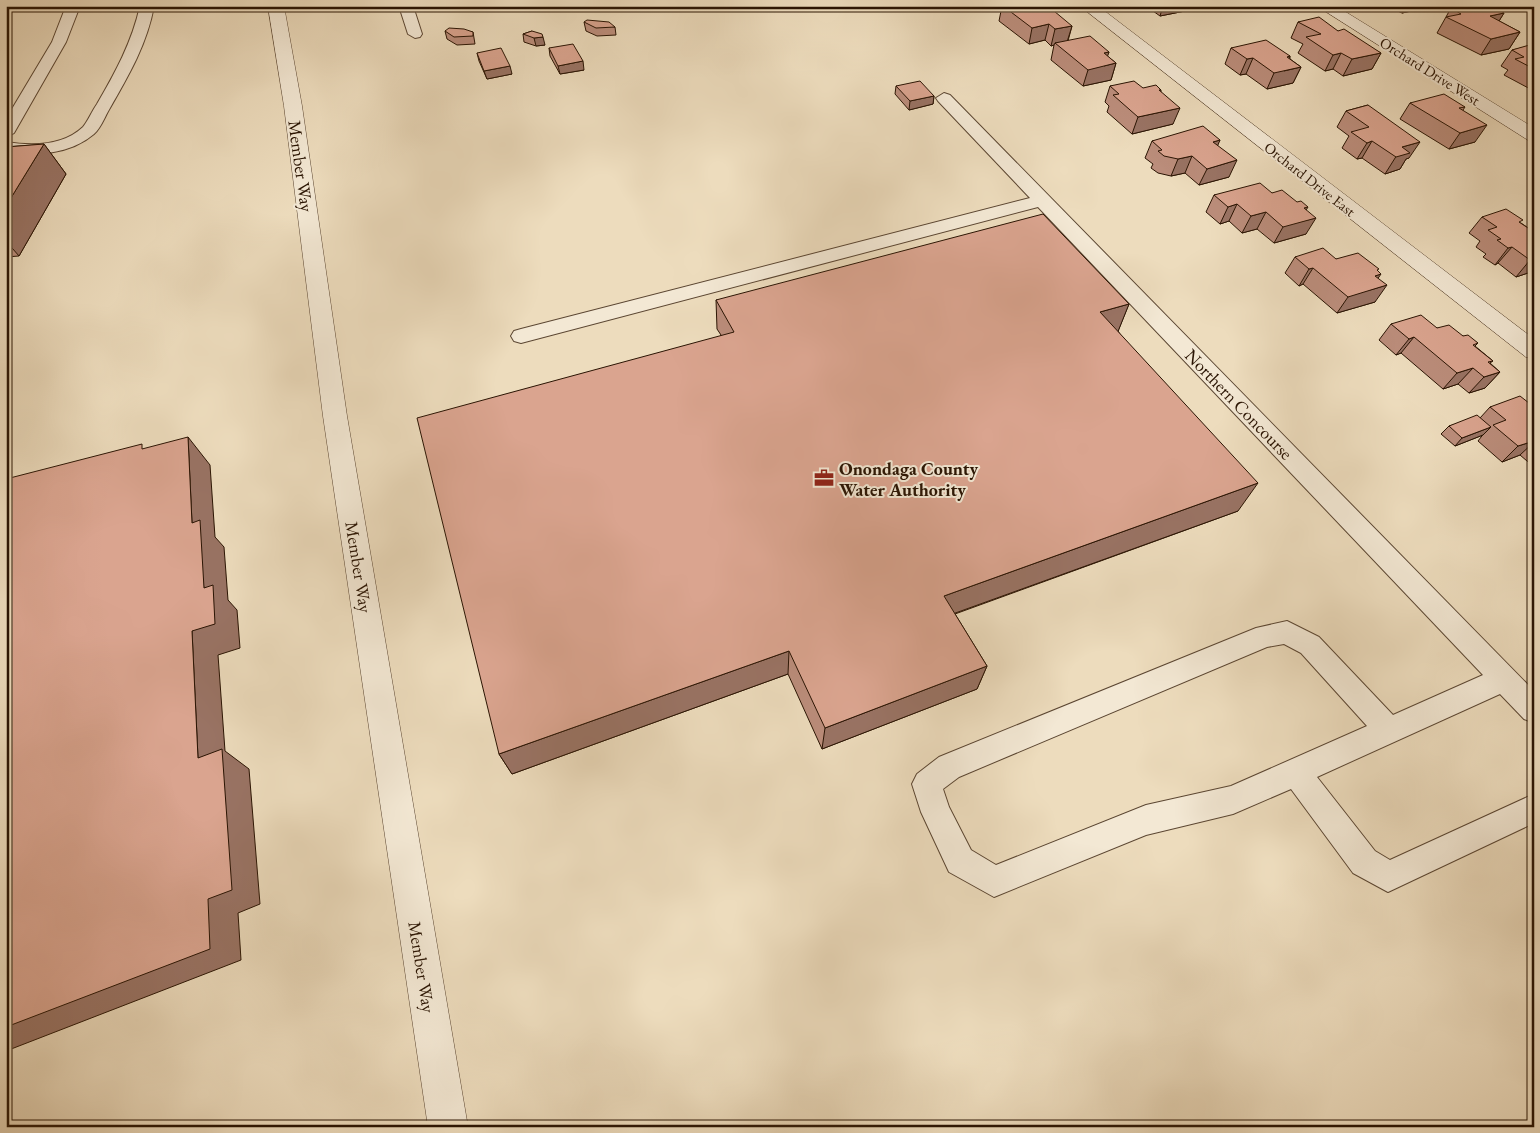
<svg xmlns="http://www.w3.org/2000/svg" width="1540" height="1133" viewBox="0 0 1540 1133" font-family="'EB Garamond',serif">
<rect width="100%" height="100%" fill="#eddcbd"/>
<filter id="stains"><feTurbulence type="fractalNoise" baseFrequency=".004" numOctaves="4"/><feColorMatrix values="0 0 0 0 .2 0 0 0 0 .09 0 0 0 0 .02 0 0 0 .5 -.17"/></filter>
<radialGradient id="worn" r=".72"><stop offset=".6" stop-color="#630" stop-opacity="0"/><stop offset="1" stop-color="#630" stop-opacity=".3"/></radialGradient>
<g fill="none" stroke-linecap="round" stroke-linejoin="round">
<defs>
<path id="service" d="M66 6H80L66 42 14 133 6 138V119L52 42Z
M140 6H154C147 44 129 75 110 108 105 116 101 128 94 134 71 154 35 157 6 152V142C31 146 63 146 83 127 88 121 92 111 97 104 115 73 132 42 140 6Z
M399 6H413L422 34 420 37 415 38 408 34Z
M944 93 950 95 1534 691V723L1524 719 1500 694 1317 777 1375 851 1390 860 1534 794V823L1388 892 1353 873 1291 789 1233 814 1146 835 994 897 949 872 921 812 912 784 917 774 939 757 1256 628 1287 621 1319 637 1393 715 1483 675 1038 207 521 343 514 341 511 336 514 331 521 329 1030 198 938 101 936 98ZM1284 644 1301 653 1367 726 1231 786 1146 805 996 865 971 850 949 807 943 789 959 777 1267 647Z"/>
<path id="minor" d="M268 6H284L302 106 347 416 468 1127H428L323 416 284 106Z
M1080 6H1098L1534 339V359L1526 357Z
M1317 6H1336L1534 128V141L1528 140Z"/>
</defs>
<use href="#service" stroke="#5b4632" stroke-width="2"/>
<use href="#minor" stroke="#5b4632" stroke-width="1"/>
<use href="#service" fill="#f3e8d4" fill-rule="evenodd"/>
<use href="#minor" fill="#f3e8d4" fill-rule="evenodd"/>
</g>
<path fill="#bb8d7b" stroke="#2a1403" d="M1002 6H1030L1033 8 1072 26 1068 41 1109 52 1107 56 1116 63 1111 80 1083 86 1051 60 1054 45 1051 46 1045 40 1029 44 999 21Z
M1146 6H1187L1185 11 1160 16Z
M1387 6H1426L1425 8 1402 13Z
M1451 8 1504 13 1499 21 1520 32 1509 49 1481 55 1437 33Z
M584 22 615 27 616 35 597 36 586 31Z
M1298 22 1338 31 1381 53 1372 69 1343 76 1333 69 1325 71 1298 53 1303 44 1291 38Z
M445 31 473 32 475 44 457 45 447 39Z
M532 31 545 45 536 46 524 42 523 34Z
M1534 45V91L1504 75 1508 70 1501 66 1512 50Z
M549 48 584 70 560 74 550 56Z
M1231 48 1290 56V59L1301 67 1293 83 1267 89 1246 74 1240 75 1225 64Z
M477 53 512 74 487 79 479 61Z
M896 86 934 96 933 104 909 110 895 94Z
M1110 86 1161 90V92L1173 124 1132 134 1107 112 1109 106 1105 102Z
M1410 103 1465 107 1463 110 1475 142 1449 149 1400 119Z
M1368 105 1409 158 1406 159 1400 169 1385 174 1362 158 1357 159 1342 148 1349 136 1337 127 1346 111Z
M1220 140 1217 145 1229 177 1199 185 1185 173 1171 176 1158 173 1151 168 1153 164 1145 158 1152 141Z
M44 144 66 174 19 256 6 257V147Z
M1272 193 1306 210V234L1274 243 1257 229 1242 233 1229 221 1220 224 1206 212 1214 195Z
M1482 217 1521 223 1534 232V271L1516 277 1498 263 1495 265 1483 257 1486 254 1476 247 1480 241 1469 233Z
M1295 257 1336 259 1378 271V278L1375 302 1337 313 1303 284 1299 286 1285 273Z
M716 300 1129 304 1118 331 1238 511 955 614 987 666 977 689 822 749 788 674 512 774 499 754 721 335 717 329Z
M1391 324 1437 328 1463 336 1478 343 1475 346 1493 361 1490 363 1500 372 1485 388 1469 393 1458 384 1443 389 1401 353 1396 355 1379 340Z
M1490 407H1534V467L1520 455 1502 462 1478 441 1485 432 1483 435 1455 446 1441 434 1449 426 1480 418Z"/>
<path fill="#997364" stroke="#2a1403" d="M1163 6H1187L1185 11 1160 16Z
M1406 6H1426L1425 8 1402 13Z
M1504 13 1494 29 1490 16Z
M1049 24 1045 40 1029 44 1032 28Z
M1072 26 1067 42 1055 43 1054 45 1051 46 1055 29Z
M1520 32 1509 49 1481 55 1491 39Z
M543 37 545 45 536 46 534 38Z
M1109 52 1104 66 1116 63 1111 80 1083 86 1088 70 1104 53Z
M1341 53 1333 69 1325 71 1333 55Z
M1381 53 1372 69 1343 76 1352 59Z
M1290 56 1284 71 1301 67 1293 83 1267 89 1274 73 1287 57Z
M1253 58 1246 74 1240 75 1247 59Z
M583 61 584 70 560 74 558 66Z
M510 66 512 74 487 79 484 71Z
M934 96 933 104 909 110 910 101Z
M1180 108 1173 124 1132 134 1138 117Z
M1487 125 1475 142 1449 149 1460 133Z
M1220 140 1213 157V142Z
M1372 141 1362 158 1357 159 1367 143Z
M1420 142 1409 158 1406 159 1400 169 1385 174 1402 147Z
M44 144 66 174 19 256 6 241V206Z
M1192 156 1185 173 1171 176 1178 159Z
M1237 160 1229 177 1199 185 1207 169Z
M1237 204 1229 221 1220 224 1228 207Z
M1308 207 1299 222 1316 218 1306 234 1274 243 1283 227 1304 208Z
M1266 212 1257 229 1242 233 1251 216Z
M1512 247 1498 263 1495 265 1508 248Z
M1534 259V271L1516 277 1530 260Z
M1313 268 1303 284 1299 286 1309 269Z
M1381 274 1370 290 1387 285 1375 302 1337 313 1348 297 1375 276Z
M1129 304 1117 334 1100 312Z
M1414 337 1401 353 1396 355 1409 339Z
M1473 368 1458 384 1443 389 1457 373Z
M1500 372 1485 388 1469 393 1484 377Z
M1491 427 1483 435 1455 446 1462 438Z
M188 437 210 465 215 537 224 547 228 600 237 610 240 648 218 655 225 751 249 769 260 904 238 913 241 960 6 1051V1027L198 758 192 631 204 588 192 523Z
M1534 441V442L1520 455 1502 462 1518 446Z
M1258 483 1238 511 936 620 944 596Z
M789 651 788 674 512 774 499 754Z
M987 666 977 689 822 749 825 728Z"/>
<path fill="#daa48f" stroke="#2a1403" d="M1003 6H1030L1033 8 1048 6 1072 26 1055 29 1049 24 1032 28Z
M1457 6H1492L1504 13 1490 16 1520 32 1491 39 1446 17 1461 14 1451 8Z
M1319 17 1338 31 1344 29 1381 53 1352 59 1341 53 1333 55 1306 37 1321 34 1298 22Z
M587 20 609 22 615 27 596 28 584 22Z
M449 28 464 29 473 32V36L454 37 445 31Z
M532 31 542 34 543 37 534 38 523 34Z
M1090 36 1109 52 1104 53 1116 63 1088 70 1055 43Z
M1266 40 1290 56 1287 57 1301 67 1274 73 1253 58 1247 59 1231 48Z
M573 44 583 61 558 66 549 48Z
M1533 44 1534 45V69L1515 59 1524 57 1512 50Z
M501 48 510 66 484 71 477 53Z
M920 81 934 96 910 101 896 86Z
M1134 81 1143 88 1156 85 1161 90H1159L1180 108 1138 117 1113 95 1119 94 1110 86Z
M1444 94 1465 107 1459 108 1487 125 1460 133 1410 103Z
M1368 105 1420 142 1402 147 1410 153 1396 157 1372 141 1367 143 1351 132 1369 127 1346 111Z
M1203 126 1220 140 1213 142 1237 160 1207 169 1192 156 1178 159 1164 156 1158 151 1162 150 1152 141Z
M44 144 6 206V147Z
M1260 183 1272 193 1282 190 1297 202 1301 201 1308 207 1304 208 1316 218 1283 227 1266 212 1251 216 1237 204 1228 207 1214 195Z
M1506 209 1523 220 1519 222 1534 232V259L1530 260 1512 247 1508 248 1497 240 1501 239 1488 230 1497 227 1482 217Z
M1043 214 1129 304 1100 312 1258 483 944 596 987 666 825 728 789 651 499 754 417 418 734 332 716 300Z
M1323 248 1336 259 1358 253 1379 269 1377 270 1381 274 1375 276 1387 285 1348 297 1313 268 1309 269 1295 257Z
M1421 315 1437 328 1449 325 1463 336 1468 335 1478 343 1473 345 1493 361 1488 362 1500 372 1484 377 1473 368 1457 373 1414 337 1409 339 1391 324Z
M1520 396 1534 407V441L1518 446 1493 425 1506 420 1490 407Z
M1477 415 1491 427 1462 438 1449 426Z
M188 437 192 523 200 520 204 588 213 585 215 624 192 631 198 758 222 749 232 890 208 899 210 949 6 1027V479L142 444V449Z"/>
<defs>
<symbol id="office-bare" viewBox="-9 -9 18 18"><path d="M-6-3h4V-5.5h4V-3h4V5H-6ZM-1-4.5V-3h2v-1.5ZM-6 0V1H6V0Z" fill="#8f2418" stroke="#f3e8d4" stroke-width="2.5" paint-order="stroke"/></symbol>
</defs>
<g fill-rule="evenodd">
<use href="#office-bare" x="810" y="464" width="28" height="28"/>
</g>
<g text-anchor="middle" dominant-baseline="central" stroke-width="4" stroke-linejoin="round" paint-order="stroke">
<g font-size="15" fill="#2a1403" stroke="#f3e8d4">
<text transform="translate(1430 71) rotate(32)">Orchard Drive West</text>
<text transform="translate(1310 179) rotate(38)">Orchard Drive East</text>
</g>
<g font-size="18" fill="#2a1403" stroke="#f3e8d4">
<text transform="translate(301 166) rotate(82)">Member Way</text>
<text transform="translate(1239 404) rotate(46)">Northern Concourse</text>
<text transform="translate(359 567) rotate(81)">Member Way</text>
<text transform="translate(422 967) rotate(81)">Member Way</text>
</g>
<g font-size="18" font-weight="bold" fill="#2a1403" stroke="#f3e8d4" text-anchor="start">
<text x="839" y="468">Onondaga County<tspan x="839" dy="21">Water Authority</tspan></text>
</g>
</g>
<rect width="1540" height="1133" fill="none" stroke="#eddcbd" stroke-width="25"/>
<rect x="8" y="8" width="1525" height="1118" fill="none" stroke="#2a1403" stroke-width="2.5"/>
<rect x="12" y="12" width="1515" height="1108" fill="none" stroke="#2a1403"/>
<rect width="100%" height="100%" filter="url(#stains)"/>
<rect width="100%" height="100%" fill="url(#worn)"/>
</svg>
